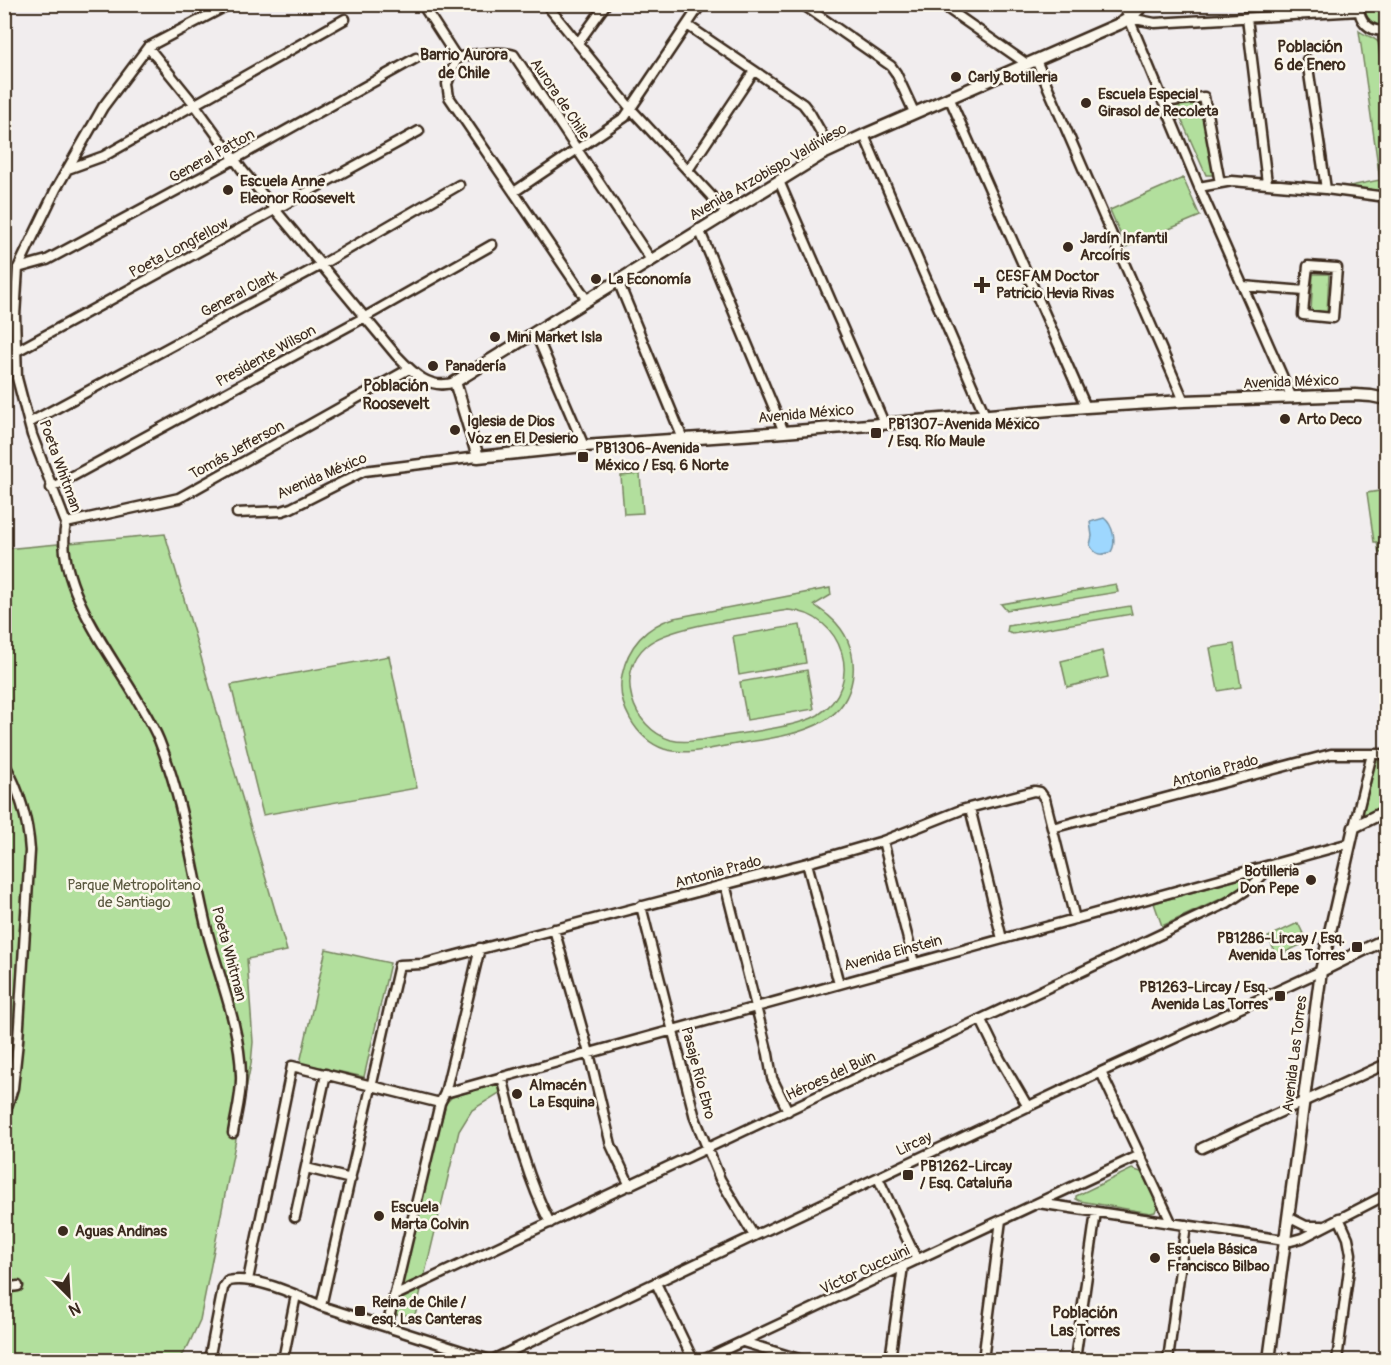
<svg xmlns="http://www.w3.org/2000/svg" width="1391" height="1365" viewBox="0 0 1391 1365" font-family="Pangolin,sans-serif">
<rect width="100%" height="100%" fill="#f1edee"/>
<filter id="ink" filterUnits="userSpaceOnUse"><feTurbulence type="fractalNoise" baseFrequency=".0167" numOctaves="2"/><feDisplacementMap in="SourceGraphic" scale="12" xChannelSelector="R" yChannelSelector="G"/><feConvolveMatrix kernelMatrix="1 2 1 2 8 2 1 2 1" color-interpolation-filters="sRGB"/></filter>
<g filter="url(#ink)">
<path fill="#b2df9d" stroke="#76845e" stroke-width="1.5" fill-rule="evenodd" d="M1364 5H1386V25C1372 28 1363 19 1364 5Z
M1359 31C1366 36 1375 37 1379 43L1386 98V191L1345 187 1380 180Z
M1201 100 1215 175H1206L1174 103Z
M1183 178 1200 216 1126 247 1110 210Z
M1313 274H1329L1327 313 1311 312Z
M640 474 643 513 624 514 621 476Z
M1386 490V552L1379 553 1377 542H1374L1367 493Z
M165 534 287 951 247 959 253 1042 251 1064 200 1320 188 1346 178 1360H5V549Z
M1116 584 1118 592 1006 610 1001 604Z
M830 588 831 595 814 605C824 612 834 619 841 629 862 658 856 702 824 721 798 736 765 739 736 744 713 748 687 756 664 749 636 739 616 704 622 675 628 646 646 626 674 618ZM788 610C843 613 866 685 818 715 796 728 734 734 707 739 695 741 683 743 671 740 632 728 614 673 647 645 670 625 755 616 788 610Z
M1130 606 1132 614 1012 634 1007 632 1008 626Z
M800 625 806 663 739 675 733 636Z
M1234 644 1241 687 1218 691 1210 648Z
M1102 651 1108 677 1067 687 1061 661Z
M389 656 417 788 263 815 231 685Z
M807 670 814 709 747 720 740 682Z
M1386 758V805L1365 815 1363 812 1375 764 1379 759Z
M1252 876 1236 892 1162 926 1154 903Z
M1298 923 1307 942 1277 956 1268 937Z
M326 949 390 963 364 1077 300 1063Z
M499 1083 501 1092 472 1110 459 1131 415 1315H392L446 1103 452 1097Z
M1132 1169 1141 1172 1158 1204 1155 1212 1150 1213 1080 1201 1076 1199V1196Z"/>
<path fill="#9ed7fe" stroke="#7692a4" stroke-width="1.5" d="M1104 518C1113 525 1117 542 1111 552 1101 556 1095 555 1090 545L1092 536 1090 522Z"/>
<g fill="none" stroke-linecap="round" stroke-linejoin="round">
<defs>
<path id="minor" d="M230 4 148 47 103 107 56 189 18 268 15 316 17 378 32 435 66 523C51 594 133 678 159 740 184 802 192 869 208 934 220 980 240 1027 241 1075 242 1094 236 1114 233 1133
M422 4 457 58
M546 4 631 109 727 213
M802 4 891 66 896 73 914 112
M941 4 1027 64
M1123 4 1199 187 1292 398
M1299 4 1300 15
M1359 4C1358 21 1370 33 1386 30
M1130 18 1155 23 1359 11
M1247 18 1267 183
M687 25 803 104 810 113 831 150
M1383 31 1386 61
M578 43 606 4
M148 47 195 105 243 171 397 356C413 373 430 391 455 382
M457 58C469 54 503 50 514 55L651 260
M457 58 447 84 449 97 587 300
M1036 60 1184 401
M1307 60 1326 189
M949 97 1086 407
M1163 102 1204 97 1220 183
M864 135 985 415
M68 169 104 156 345 19
M688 170 754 71
M779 181 884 423
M1199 187 1232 181 1326 189 1386 197
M514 192 625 117 701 4
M699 229 784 432
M18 268 47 260 235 159 416 58
M618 281 683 439
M1243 286 1305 291 1303 315 1333 318 1337 268 1308 266 1305 291
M535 332 584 446
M15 352 419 131
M29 423 321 265 459 185
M51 488 365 317 492 245
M237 513 282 511 291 508 364 471 478 457
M66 523 179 498 409 369
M4 763C20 791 28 819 30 851L18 1041 13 1088 4 1117
M970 808 1002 939
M1354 827 1372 754
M1052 828 1331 754H1386
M883 841 914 963
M807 863 839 984
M725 884 768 1054 772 1078 788 1111
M641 906 695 1118 720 1179 754 1236
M554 929 589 1053 611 1145 630 1186
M981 1020 1000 1059 1028 1107
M1101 1072 1171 1222
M502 1077C515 1128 526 1176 550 1223
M445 1093 1350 843
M1202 1148 1386 1064
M306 1168 351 1179
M878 1178 917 1260
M1038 1203 1291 1241 1302 1238 1386 1195
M295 1217 326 1074
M1288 1217 1306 1226H1322
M248 1280 292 1066 440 1103
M656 1283 693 1360
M4 1288 18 1286
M394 1296 1227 903 1251 887 1271 866
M321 1306 399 965 423 964 807 863 883 841 961 810 1034 791 1040 792 1045 799 1075 919
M387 1327 440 1103 445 1093 480 948
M743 1342 802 1360
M209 1360 223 1288 228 1281C255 1275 297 1295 321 1306L490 1360
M283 1360 296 1295
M492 1360 1101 1072 1321 971
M703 1360 1140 1155
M890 1360 903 1266
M983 1360 1001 1220
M1075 1360 1096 1212
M1168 1360 1186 1225
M1337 1360 1351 1254 1348 1238 1339 1218"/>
<path id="tertiary" d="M1144 4 1130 18 1119 24 864 135 821 155 455 382 478 457 584 446 784 432 1086 407 1184 401 1355 395 1371 396 1386 399
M1321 971 1386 939
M1269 1360 1321 971 1354 827 1386 811"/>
</defs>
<use href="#minor" stroke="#3b2a1e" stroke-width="13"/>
<use href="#tertiary" stroke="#3b2a1e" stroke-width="15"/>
<use href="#minor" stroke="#fbf7ec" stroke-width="8"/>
<use href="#tertiary" stroke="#fbf7ec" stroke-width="10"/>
</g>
</g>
<g fill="#3b2a1e" stroke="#fbf7ec" stroke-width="2">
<circle cx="956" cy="77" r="6"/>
<circle cx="1086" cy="103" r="6"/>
<circle cx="228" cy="190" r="6"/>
<circle cx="1068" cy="247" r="6"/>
<circle cx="596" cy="279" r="6"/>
<path d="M979 276h6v6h6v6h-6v6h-6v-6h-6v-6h6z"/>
<circle cx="495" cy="337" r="6"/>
<circle cx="433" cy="366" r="6"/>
<circle cx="1285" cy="419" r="6"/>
<circle cx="455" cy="430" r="6"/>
<rect x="870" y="427" width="12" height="12" rx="3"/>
<rect x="577" y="451" width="12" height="12" rx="3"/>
<circle cx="1311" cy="880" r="6"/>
<rect x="1351" y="941" width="12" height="12" rx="3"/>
<rect x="1274" y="990" width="12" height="12" rx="3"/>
<circle cx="517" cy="1094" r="6"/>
<rect x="902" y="1169" width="12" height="12" rx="3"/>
<circle cx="379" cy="1216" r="6"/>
<circle cx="63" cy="1231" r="6"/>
<circle cx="1155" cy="1258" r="6"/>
<rect x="354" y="1305" width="12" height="12" rx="3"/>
</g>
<g text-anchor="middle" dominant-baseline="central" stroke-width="5" stroke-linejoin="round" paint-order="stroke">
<g font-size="15" font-weight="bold" fill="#3b2a1e" stroke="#fbf7ec" text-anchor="start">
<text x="968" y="77">Carly Botilleria</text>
<text x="1098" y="94">Escuela Especial<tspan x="1098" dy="17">Girasol de Recoleta</tspan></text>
<text x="240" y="181">Escuela Anne<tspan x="240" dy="17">Eleonor Roosevelt</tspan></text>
<text x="1080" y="238">Jardín Infantil<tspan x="1080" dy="17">Arcoíris</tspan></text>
<text x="996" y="276">CESFAM Doctor<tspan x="996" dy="17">Patricio Hevia Rivas</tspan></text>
<text x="608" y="279">La Economía</text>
<text x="507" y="337">Mini Market Isla</text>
<text x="445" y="366">Panadería</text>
<text x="1297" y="419">Arto Deco</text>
<text x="467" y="421">Iglesia de Dios<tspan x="467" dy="17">Voz en El Desierio</tspan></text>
<text x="888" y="424">PB1307-Avenida México<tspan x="888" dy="17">/ Esq. Río Maule</tspan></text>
<text x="595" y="448">PB1306-Avenida<tspan x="595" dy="17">México / Esq. 6 Norte</tspan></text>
<text x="1299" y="871" text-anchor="end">Botilleria<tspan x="1299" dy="17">Don Pepe</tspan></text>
<text x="1345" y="938" text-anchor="end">PB1286-Lircay / Esq.<tspan x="1345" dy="17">Avenida Las Torres</tspan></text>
<text x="1268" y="987" text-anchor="end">PB1263-Lircay / Esq.<tspan x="1268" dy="17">Avenida Las Torres</tspan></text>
<text x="529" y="1085">Almacén<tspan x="529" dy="17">La Esquina</tspan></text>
<text x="920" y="1166">PB1262-Lircay<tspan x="920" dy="17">/ Esq. Cataluña</tspan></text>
<text x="391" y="1207">Escuela<tspan x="391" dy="17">Marta Colvin</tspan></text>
<text x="75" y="1231">Aguas Andinas</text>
<text x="1167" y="1249">Escuela Básica<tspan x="1167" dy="17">Francisco Bilbao</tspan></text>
<text x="372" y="1302">Reina de Chile /<tspan x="372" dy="17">esq. Las Canteras</tspan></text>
</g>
<g font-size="15" fill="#3b2a1e" stroke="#fbf7ec">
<text transform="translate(560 99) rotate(56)">Aurora de Chile</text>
<text transform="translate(212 156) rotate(-29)">General Patton</text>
<text transform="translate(768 172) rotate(-30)">Avenida Arzobispo Valdivieso</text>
<text transform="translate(179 248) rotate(-28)">Poeta Longfellow</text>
<text transform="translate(239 294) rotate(-28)">General Clark</text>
<text transform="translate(266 356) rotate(-29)">Presidente Wilson</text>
<text transform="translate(1291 382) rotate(-2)">Avenida México</text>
<text transform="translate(806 414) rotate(-5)">Avenida México</text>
<text transform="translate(237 450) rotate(-29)">Tomás Jefferson</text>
<text transform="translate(60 466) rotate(70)">Poeta Whitman</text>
<text transform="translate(322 476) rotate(-23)">Avenida México</text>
<text transform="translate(1215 771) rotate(-15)">Antonia Prado</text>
<text transform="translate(718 872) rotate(-15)">Antonia Prado</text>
<text transform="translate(893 953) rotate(-15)">Avenida Einstein</text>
<text transform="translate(229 954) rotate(75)">Poeta Whitman</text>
<text transform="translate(1295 1054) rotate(-83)">Avenida Las Torres</text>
<text transform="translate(698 1073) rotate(75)">Pasaje Río Ebro</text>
<text transform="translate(831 1076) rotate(-25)">Héroes del Buin</text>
<text transform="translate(914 1144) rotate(-25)">Lircay</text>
<text transform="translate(865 1270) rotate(-25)">Víctor Cuccuini</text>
</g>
<g font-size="15" fill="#59573e" stroke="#fbf7ec">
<text x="134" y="885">Parque Metropolitano<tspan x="134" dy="17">de Santiago</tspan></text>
</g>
<g font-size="16" font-weight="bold" fill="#3b2a1e" stroke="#fbf7ec">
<text x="1310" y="47">Población<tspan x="1310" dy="18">6 de Enero</tspan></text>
<text x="464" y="55">Barrio Aurora<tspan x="464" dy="18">de Chile</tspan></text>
<text x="396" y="386">Población<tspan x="396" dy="18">Roosevelt</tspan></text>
<text x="1085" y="1313">Población<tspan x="1085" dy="18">Las Torres</tspan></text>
</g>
</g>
<rect width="1391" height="1365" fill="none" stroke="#fbf7ec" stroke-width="24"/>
<rect x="12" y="12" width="1367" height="1341" fill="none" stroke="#3b2a1e" stroke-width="2" filter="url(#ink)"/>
<g transform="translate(69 1296) rotate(156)" stroke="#fbf7ec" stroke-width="4.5" paint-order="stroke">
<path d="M0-4.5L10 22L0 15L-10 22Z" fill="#3b2a1e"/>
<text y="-9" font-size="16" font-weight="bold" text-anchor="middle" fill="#3b2a1e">N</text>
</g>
</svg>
